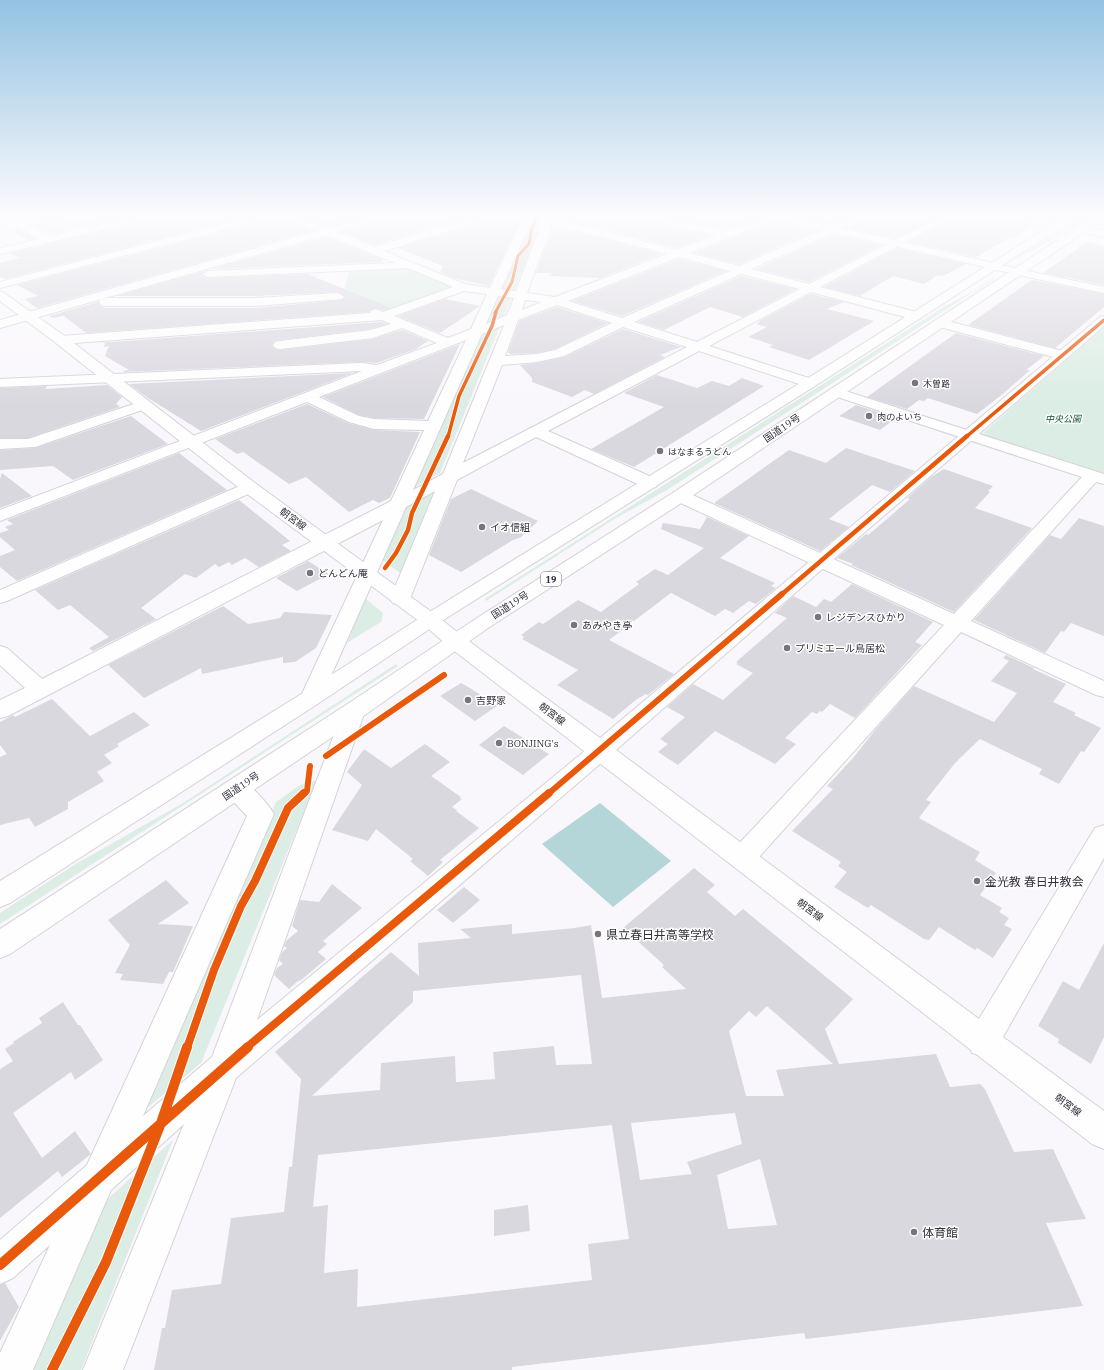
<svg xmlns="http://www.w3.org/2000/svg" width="1104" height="1370" viewBox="0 0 1104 1370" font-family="'IBM Plex Serif','Noto Sans JP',serif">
<rect width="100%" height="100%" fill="#f9f7fb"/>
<path fill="#dbede4" d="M532 215H545L514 292 500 290Z
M1090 215H1092L1057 237 1014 260 1059 231Z
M406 268 455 288 390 311 381 312 343 296 349 271Z
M993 278H995L667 490 616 518 486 601 485 599 945 306 972 292Z
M498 295 512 298 503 318 484 325Z
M500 326 440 473 414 487 480 334Z
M1104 327V474L987 436 983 433Z
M433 493 400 573 382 560 404 507Z
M365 598 383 613 381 622 347 643Z
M396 664 398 666 0 924V913L74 865 183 803Z
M317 780 201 1063 140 1114 276 802 300 785Z
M173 1140 81 1370H29L101 1205Z"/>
<path fill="#b4d6d8" d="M600 803 671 861 613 907 542 844Z"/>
<path fill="#dad8df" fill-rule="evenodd" d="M61 215H132L50 234 34 225 52 222 59 226Z
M158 215H186L194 218 205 215H218L233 220 5 279 0 277V263L20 258 9 253 155 218Z
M275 215H281L283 218 312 231 37 308 24 299 38 296 17 285 271 219Z
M300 215H368L328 226Z
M391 215H451L467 217 375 245 342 232 388 218Z
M581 215H635L638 218 711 235 677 248 580 223Z
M661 215H765L726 230Z
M793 215H853L832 224Z
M871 215H941L895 239 848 228 869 218Z
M957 215H999L1005 219 1033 225 1013 238H1009L976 257 908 242Z
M777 220 818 230 739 264 694 253Z
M487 221H520L489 286 457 279 440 272 443 266 397 248Z
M555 226 662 254 600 278 550 276 552 273H536L553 227Z
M19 228 35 238 28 240 7 230Z
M537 232 522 272H516L507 279 527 235Z
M834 234 882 245 809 282 756 269Z
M326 237 382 259V262L211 269Z
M1087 242 1104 246V285L1043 273Z
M897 248 966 264 943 276 938 275 924 284 893 276 860 296 824 287Z
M679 259 726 271 622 316 572 301Z
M204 271 201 275 208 278 307 274 391 308 383 310 376 308 372 309 369 312 86 333 64 316 53 318 49 316 98 302 100 306 105 308H256L342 300 346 297 338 292 256 296H116Z
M741 276 796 289 743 317 710 307 664 330 638 322Z
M1032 280 1104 294V307L1055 348 968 325Z
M811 294 844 302 827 309 874 321 809 360 769 347 773 345 748 337 767 327 756 324 760 322 759 321Z
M445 299 480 306 440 333 398 316Z
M557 307 608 323 555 349 537 353 510 354 508 352 519 321Z
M382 322 387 324 371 329 280 340 274 341 272 346 275 349 280 350 373 339 402 330 428 341 416 349 377 363 361 362 125 372 123 371 129 370 105 356 109 346 104 347 105 343H98Z
M623 329 681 347 660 355 665 357 594 394 585 390 572 397 532 382V378L520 365 537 363 565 357Z
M956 333 1044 356 1026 370H1030L1004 393 977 414 928 398 924 401 919 400 907 409 867 397Z
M460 344 424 419 374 418 359 415 323 397Z
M353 373 201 431 148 398 129 384Z
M657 375 697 388 712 381 729 386 742 378 764 386 634 467 591 449 664 407 624 393Z
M107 385 122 397 116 404 120 407 28 438H0V388L47 386 45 389Z
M307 404 348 423 374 430 420 432 390 498 379 503 373 500 349 512 306 477 289 484 243 452 237 454 215 439Z
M856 405 896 418 880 430 839 416Z
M131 416 168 444 73 480 53 466 0 470V450L35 448Z
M846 448 915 471 890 492 872 485 829 519 849 527 820 551 714 503 789 450 826 463Z
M179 453 227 490 17 581 0 567V556L15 550 0 537V533L9 530 5 527 13 524 7 520Z
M944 469 993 486 988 491 990 492 975 508 1032 528 954 612 851 565 853 564 837 558 866 534 868 535 887 519 910 499 907 498 931 477Z
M2 473 32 496 0 508V479Z
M471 489 538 521 521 537 513 540 461 572 429 555 451 499Z
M239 500 290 541 282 545 291 551 259 567 245 558 232 565 229 562 219 567 215 564 196 578 185 574 141 608 156 619 93 651 89 648 109 637 70 605 58 610 35 590Z
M707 517 749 536 720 558 775 583 771 586 776 588 756 604 749 601 733 613 725 609 715 616 671 593 609 640 674 674 648 695 646 694 637 699 613 719 557 685 578 670 522 639 524 637 521 635 539 622 543 624 578 600 601 612 639 584 636 582 655 569 668 575 704 548 661 529 663 523 700 529Z
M1079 518 1104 526V636L1071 623 1064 632 1061 631 1045 653 974 620 1050 535 1061 539Z
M308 561 329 574 297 591 276 578Z
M852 584 933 622 915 642 922 645 855 718 830 704 822 712 820 711 817 714 812 712 785 738 796 744 775 764 715 731 678 765 658 752 668 744 660 739 685 717 667 707 693 684 723 700 753 673 736 664 738 663 736 662 787 618 775 613 793 596 816 607 824 599 831 602Z
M223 606 248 624 280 618 284 612 332 615 316 648 295 662 283 663V657L202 674 201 668 144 698 108 665Z
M1006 655 1034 668 1033 669 1066 684 1053 702 1076 713 1074 715 1101 728 1084 752 1081 751 1059 784 1039 774 1042 769 980 739 955 763 926 800 931 802 919 818 980 852 975 860 996 873 980 895 1002 908 999 912 1009 918 1004 925 1012 929 993 958 977 948 975 950 939 927 929 940 924 939 871 905 868 908 834 887 847 872 838 866 841 862 792 831 833 789 827 786 853 758 876 729 914 686 994 722 1017 693 991 681 1009 661 1003 658Z
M461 683 470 688 497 706 475 721 440 696Z
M52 699 90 736 134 712 150 725 117 744 119 746 104 755 112 763 97 772 104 781 68 802V809L35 827 29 818 0 825V757L7 754 0 745V722L13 715 15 717Z
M504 726 549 754 523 775 479 745Z
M425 744 450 762 431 776 461 797 459 798 462 799 452 807 457 810 456 811 479 828 440 860 443 862 428 876 410 861 413 859 376 829 368 841 332 830 362 785 347 772 364 749 391 768Z
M694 868 715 885 707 892 735 916 743 909 853 999 825 1029 839 1064 936 1054 950 1087 980 1084 985 1089 1014 1152 1053 1149 1086 1219 1046 1223 1083 1306 806 1339 804 1333 512 1367V1370H154L162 1328H165L172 1290 221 1284 231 1218 284 1212 289 1167H292L301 1079 275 1052 391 952 419 976 418 943 471 938 460 929 512 924V934L575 928 591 925 602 998 686 989 662 967 664 965 623 928ZM581 975 592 1064 556 1065 554 1046 493 1052 495 1079 456 1082 455 1056 381 1063 380 1090 312 1096 413 1002V991ZM767 1006 833 1064 776 1070 784 1096H746L729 1031 749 1011 756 1017ZM735 1113 742 1144 687 1162 692 1174 640 1180 631 1123ZM612 1125 629 1239 588 1244 592 1280 357 1307 358 1269 324 1273 328 1205 313 1207 318 1155ZM760 1159 777 1225 728 1229 717 1175Z
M166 880 189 903 158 924 193 926 173 972H169L163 984 120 980 123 974 115 973 130 945 108 920Z
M332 884 362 908 323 941 327 944 318 952 326 959 300 981 299 980 289 989 274 975 277 968 283 964 279 960 282 952 287 948 284 946 286 941 298 931 292 926 300 900 319 902Z
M464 887 480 900 453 923 437 910Z
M1104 943V1037L1091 1064 1058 1043 1059 1039 1038 1026 1063 981 1079 990Z
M63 1002 78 1025H80L103 1060 75 1080 71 1072 13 1113 42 1158 75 1131 91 1154 62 1177 58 1171 0 1218V1069L13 1061 5 1049 14 1043 13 1042 42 1023 39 1018Z
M528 1205 530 1231 494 1236V1210Z
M5 1283 19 1307 0 1341V1285Z"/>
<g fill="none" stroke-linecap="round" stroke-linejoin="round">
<defs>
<path id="minor" d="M1 215H13L50 236 139 215H157L155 217 0 254V248L39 239Z
M282 215H296L328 228 374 215H390L388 217 337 232 375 247 479 215H534L501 289 516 291 545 215H555L554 218 677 250 716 235 638 217 636 215H654L726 232 769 215H783L781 217 689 253 739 266 857 215H870L868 217 751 269 809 284 944 215H956L820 287 920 313 922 316 920 319 916 320 811 292 709 346 815 380 817 383 815 386 810 387 805 386 699 351 548 431 656 479 658 483 656 487 650 488 644 487 536 437 457 480 410 599 407 603 400 605 393 603 390 599 435 491 406 507 319 703 311 706 303 703 300 698 383 520 8 716 0 718V700L25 688 0 665V646L7 648 42 679 391 501 424 430 374 429 349 422 307 402 0 521V510L362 371 0 387V379L361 363 377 365 437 343 402 328 373 338 280 349 275 348 273 345 275 342 280 341 371 330 391 324 382 320 61 344 56 343 55 340 56 337 61 336 370 313 372 310 376 309 383 312 453 287 408 268 208 277 202 274 208 271 395 263 326 235 0 328V320L317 231 284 217ZM487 219 522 220 490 288 465 284 384 251ZM552 224 667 254 555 297 527 293ZM679 257 730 271 622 318 568 301ZM741 274 800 289 697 342 634 322ZM464 291 487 294 471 329 448 338 394 316ZM498 296 514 298 507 315 486 324ZM525 300 542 302 522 310ZM557 305 612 323 555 350 537 354 505 356 518 320ZM504 325 443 474 413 490 482 334ZM623 327 687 347 463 463 502 365 537 362 564 356ZM466 340 428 421 374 419 359 416 319 397Z
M1000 215H1019L1061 224 1063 226 1058 229 1005 218Z
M1082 226 1104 231V237L1078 231 1077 229 1078 227Z
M338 293 342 295 344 297 342 299 256 306H105L101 305 99 302 101 299 105 298H256Z
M940 319 1066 352 1068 355 1066 358 1061 359 936 326 934 323 936 320Z
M836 388 1104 474V484L1096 482 971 621 1104 681V697L1096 695 961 632 751 866 742 869 733 866 729 858 733 850 944 625 674 500 672 496 674 492 680 491 686 492 954 614 1082 477 831 395 829 392 831 389Z
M143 401 148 402 150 405 148 408 35 447 0 449V439H28Z
M249 482 255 483 257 487 255 491 7 601 0 603V590Z
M354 703 362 705 365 711 257 1020 592 745 600 742 608 745 612 751 608 757 236 1078 123 1370H83L184 1124 111 1190 33 1370H0V1353L50 1245 13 1278 0 1284V1240L87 1165 247 816 228 796 225 789 228 782C231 782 235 780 237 780 248 780 269 805 274 814L143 1116 212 1057 343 711 346 705Z"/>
<path id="tertiary" d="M768 215H786L1032 272 1104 287V293L1032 278 773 218Z
M0 291 4 293 66 337 255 483 437 616 462 636 600 738 1100 317 1104 316V326L828 564 616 750 979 1019 1095 828 1104 825V858L1003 1037 1104 1111V1149L1092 1144 976 1054 972 1053 971 1050 448 646 423 624 243 491 56 343 0 301Z"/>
<path id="secondary" d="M257 215H274L272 217 0 288V282Z"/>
<path id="trunk" d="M1068 215H1080L815 386 437 624 319 703 10 903 0 907V881L303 693 423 616 805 380Z
M1096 215H1104V219L686 500 488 628 362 717 10 954 0 958V929L346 705 474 620 674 492Z"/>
</defs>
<use href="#minor" stroke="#d5d2da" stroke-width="2"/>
<use href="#tertiary" stroke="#d5d2da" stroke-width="2"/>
<use href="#secondary" stroke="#d5d2da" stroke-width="2"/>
<use href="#trunk" stroke="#d5d2da" stroke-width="2"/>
<use href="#minor" fill="#fefefe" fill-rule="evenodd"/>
<use href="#tertiary" fill="#fefefe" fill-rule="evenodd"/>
<use href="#secondary" fill="#fefefe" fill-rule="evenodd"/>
<use href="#trunk" fill="#fefefe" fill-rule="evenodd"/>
<defs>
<path id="cycleway-far5" d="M495 313 512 282 518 256 529 244 532 227 539 215"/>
<path id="cycleway-far4" d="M448 437 459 396 492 326 496 312
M966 437 1104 320"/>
<path id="cycleway-far3" d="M385 568 396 553 408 530 412 513 448 436
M781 595 967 436"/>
<path id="cycleway-far2" d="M326 756 444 675
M303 794 307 791 310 766
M548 794 782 594"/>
<path id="cycleway-far1" d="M187 1048 214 970 241 906 255 881 288 808 304 793
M246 1048 549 793"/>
<path id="cycleway" d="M0 1265 248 1047
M52 1370 106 1262 161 1123 187 1047"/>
</defs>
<use href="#cycleway-far5" stroke="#fff" stroke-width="4"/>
<use href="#cycleway-far4" stroke="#fff" stroke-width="5"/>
<use href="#cycleway-far3" stroke="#fff" stroke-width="6"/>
<use href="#cycleway-far2" stroke="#fff" stroke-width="8"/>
<use href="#cycleway-far1" stroke="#fff" stroke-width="10"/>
<use href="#cycleway" stroke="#fff" stroke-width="12"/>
<use href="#cycleway-far5" stroke="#e8590c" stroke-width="3"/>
<use href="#cycleway-far4" stroke="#e8590c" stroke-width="3.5"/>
<use href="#cycleway-far3" stroke="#e8590c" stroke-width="4.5"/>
<use href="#cycleway-far2" stroke="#e8590c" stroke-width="6"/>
<use href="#cycleway-far1" stroke="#e8590c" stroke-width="8"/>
<use href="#cycleway" stroke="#e8590c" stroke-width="10"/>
</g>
<linearGradient id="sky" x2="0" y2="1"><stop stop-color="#93c2e2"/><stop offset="0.53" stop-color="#fcfbfd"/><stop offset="1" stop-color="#fcfbfd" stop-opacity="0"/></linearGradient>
<rect width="1104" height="407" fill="url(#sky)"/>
<g fill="#78747e" stroke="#fff" stroke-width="1.5">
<circle cx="915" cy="383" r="4"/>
<circle cx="869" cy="416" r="4"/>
<circle cx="660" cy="451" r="4"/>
<circle cx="482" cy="527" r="4"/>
<circle cx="310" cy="573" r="4"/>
<circle cx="818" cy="617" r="4"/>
<circle cx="574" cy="625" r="4"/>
<circle cx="787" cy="648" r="4"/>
<circle cx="468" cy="700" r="4"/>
<circle cx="499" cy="743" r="4"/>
<circle cx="977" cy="881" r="4"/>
<circle cx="598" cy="934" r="4"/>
<circle cx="914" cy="1232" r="4"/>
</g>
<g text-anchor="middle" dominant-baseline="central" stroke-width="3" stroke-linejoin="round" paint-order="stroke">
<g font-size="9" fill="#322e3a" stroke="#fff" text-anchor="start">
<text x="923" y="383">木曽路</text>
<text x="877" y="416">肉のよいち</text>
<text x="668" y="451">はなまるうどん</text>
</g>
<g font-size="9" font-style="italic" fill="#0e5236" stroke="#fff">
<text x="1063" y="418">中央公園</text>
</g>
<rect fill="#fff" stroke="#706d75" stroke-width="1" x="541" y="572" width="20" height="14" rx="3"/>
<g font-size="9" font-weight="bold" fill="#322e3a">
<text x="551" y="579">19</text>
</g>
<g font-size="10" fill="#322e3a" stroke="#fff">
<text transform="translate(782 428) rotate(-34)">国道19号</text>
<text transform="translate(293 519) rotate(36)">朝宮線</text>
<text transform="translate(510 605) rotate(-33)">国道19号</text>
<text transform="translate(552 714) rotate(37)">朝宮線</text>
<text transform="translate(241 786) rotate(-34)">国道19号</text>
<text transform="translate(810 910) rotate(37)">朝宮線</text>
<text transform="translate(1068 1105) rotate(37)">朝宮線</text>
</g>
<g font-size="10" fill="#322e3a" stroke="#fff" text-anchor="start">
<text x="490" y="527">イオ信組</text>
<text x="318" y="573">どんどん庵</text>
<text x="826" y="617">レジデンスひかり</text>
<text x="582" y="625">あみやき亭</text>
<text x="795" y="648">プリミエール鳥居松</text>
<text x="476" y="700">吉野家</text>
<text x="507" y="743">BONJING's</text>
</g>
<g font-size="12" fill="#322e3a" stroke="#fff" text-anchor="start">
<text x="985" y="881">金光教 春日井教会</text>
<text x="606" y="934">県立春日井高等学校</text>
<text x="922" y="1232">体育館</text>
</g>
</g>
</svg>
